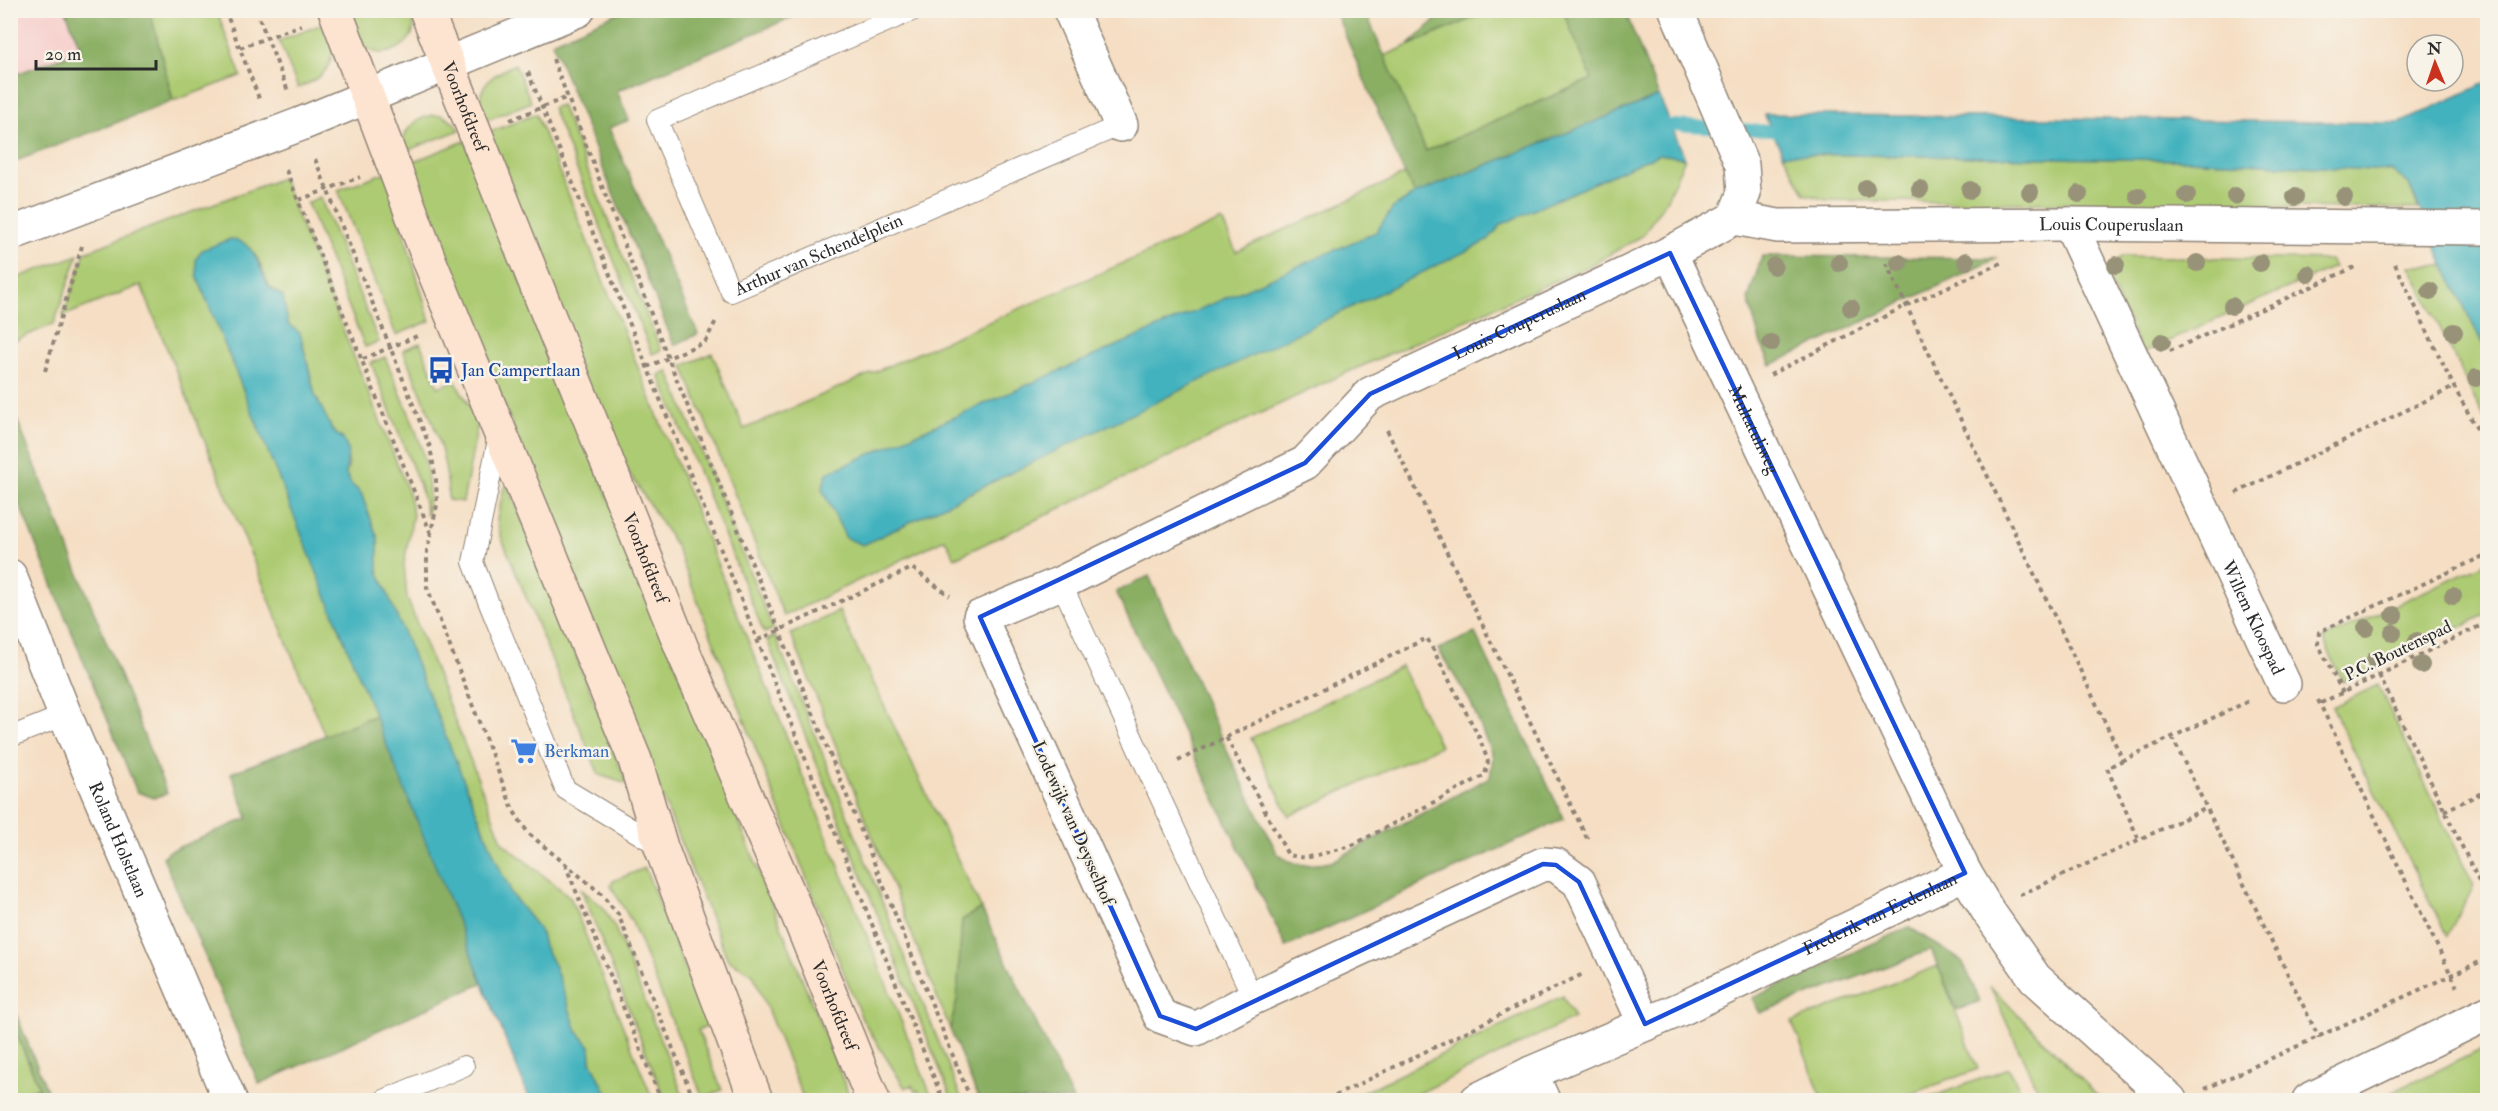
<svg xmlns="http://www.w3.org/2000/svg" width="2498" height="1111" viewBox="0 0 2498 1111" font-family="'IM FELL Double Pica',serif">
<rect width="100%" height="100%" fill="#f7f3e8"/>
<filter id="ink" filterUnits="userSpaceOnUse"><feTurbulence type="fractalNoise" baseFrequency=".0167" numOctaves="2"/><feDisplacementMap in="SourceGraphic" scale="12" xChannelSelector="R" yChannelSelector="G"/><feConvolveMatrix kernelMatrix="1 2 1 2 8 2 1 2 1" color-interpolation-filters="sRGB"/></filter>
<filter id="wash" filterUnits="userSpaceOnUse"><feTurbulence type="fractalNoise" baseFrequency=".008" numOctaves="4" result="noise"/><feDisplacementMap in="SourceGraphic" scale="24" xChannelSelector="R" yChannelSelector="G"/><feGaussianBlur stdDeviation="1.35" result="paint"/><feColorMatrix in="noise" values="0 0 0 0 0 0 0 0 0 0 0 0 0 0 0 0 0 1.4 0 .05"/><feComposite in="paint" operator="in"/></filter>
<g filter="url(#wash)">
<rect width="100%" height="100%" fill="#f5dec3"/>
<path fill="#f7d0cd" d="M11 11H66L81 50 11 76Z"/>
<path fill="#adcb72" stroke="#6c7b4e" stroke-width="1.5" d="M150 11H217L241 76 173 101Z
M361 11H413C414 19 415 26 412 34 405 50 377 61 364 45 357 37 354 24 349 15Z
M440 11H494L495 14C474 21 458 25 440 11Z
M1490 11H1563L1592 79 1426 151 1384 56Z
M330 21C335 57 336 73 298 88L279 41Z
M515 64 531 102 480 123C478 86 482 81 515 64Z
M561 105 661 350 652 354 552 108Z
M536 114 933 1100H922L918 1090 915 1092 912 1085 905 1088 862 1019 676 546 608 440 485 134Z
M442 115 453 122 460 130 403 152C400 128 419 114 442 115Z
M465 141 851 1100H804L753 974 728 960 407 164Z
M1659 154 1685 158 1667 199 1642 236 1591 265 1337 377 955 558 945 539 784 616 683 366 712 353 744 429 1222 220 1236 252 1405 174 1415 194 1393 208 1377 232 827 473 822 489 846 538 863 545 1487 241 1502 224Z
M1783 154 2188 160 2392 171 2409 184 2418 209 1827 200 1805 194Z
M386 172 430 321 396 335 338 190Z
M282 178 407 488 413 514 404 564 407 598 492 815 503 843 570 897 653 1100H610L591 1061 590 1046 577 1031 573 1020 555 967 544 946 540 930 508 890 510 888 502 874 377 570 378 539 361 493 351 484 346 474 349 464 343 439 333 431 315 395 302 340 288 324 283 297 269 286 258 259 249 248 231 239 202 251 197 276 376 715 325 736 141 285 63 316 85 252Z
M320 197 379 342 365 347 307 203Z
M78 255 54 324 11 342V280Z
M2122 256 2330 260 2334 267 2142 353 2110 282 2111 268Z
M2410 266H2444L2487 353V424Z
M420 343 438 387 455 381 477 418 478 423 463 502 448 500C449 447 422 398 403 350Z
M385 357C405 407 437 461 427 516L421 489 371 363Z
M669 372 773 629 764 633 659 375Z
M508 485 627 784 599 775 500 534 497 519 504 488Z
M2487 562V614L2343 682 2323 639Z
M839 611 981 908 962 920 957 1000 950 1029 791 634Z
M775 636 962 1100H952L767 640Z
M1401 666 1440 746 1289 816 1251 738Z
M2378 685 2474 886 2447 936 2332 707Z
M645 868 708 1025 698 1030 722 1090 703 1098 632 922 611 886 613 881Z
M581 889 603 907 615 928 685 1100H665Z
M1938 966 1978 1069 1895 1100H1823L1792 1022Z
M1990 986 2102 1100H2042Z
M1563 996 1574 1018 1405 1100H1347Z
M10 1019 39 1087 11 1100H10Z
M2487 1047V1100H2376Z
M2009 1068 2025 1100H1924Z"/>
<path fill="#8aaf64" stroke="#5a6d48" stroke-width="1.5" d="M624 10 807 11 617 91 629 120 609 128 698 334 674 345 552 42Z
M66 11H150L173 101 11 163V76L81 50Z
M1335 11H1365L1426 151 1592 79 1563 11H1625L1659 96 1415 194 1399 162Z
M1445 11H1490L1409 45Z
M1762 256 1998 258 1771 365 1761 344 1748 299Z
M11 405 167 793 154 798 137 792 11 484Z
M1149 576 1228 753 1277 853C1297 869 1306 865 1331 862L1490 777 1493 757 1470 701 1438 649 1475 633 1564 819 1286 947 1116 592Z
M376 715 483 983 259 1084 163 857 170 851 248 818 231 773Z
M981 908 1073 1100H979L950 1029 957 1000 962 920Z
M1909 927 1962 961 1980 1001 1957 1010 1931 950 1760 1013 1752 998Z
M10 1002H11L51 1100H11L39 1087 11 1019Z"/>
<path fill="#43b2be" stroke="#376e74" stroke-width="1.5" d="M2487 82V353L2444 266 2409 184 2392 171 2188 160 1783 154 1764 114 2400 123Z
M1659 96 1685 158 1659 154 1502 224 1487 241 863 545 846 538 822 489 827 473 1376 232 1393 208 1415 194Z
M231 239C255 241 259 267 268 285 271 290 278 293 283 297L288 324 300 333 315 395 333 431 343 439 348 450 346 474 351 484 361 493 378 539V570L502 874 510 888 509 891 540 930 544 946 555 967 573 1020 577 1031 590 1046 591 1061 610 1100H530L197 276 196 259 202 250Z"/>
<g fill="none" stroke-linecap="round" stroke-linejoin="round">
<path stroke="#43b2be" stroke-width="12" d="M1659 131 1673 125 1787 132"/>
</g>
</g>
<g filter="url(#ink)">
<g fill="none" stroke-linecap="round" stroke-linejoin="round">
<defs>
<g id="lane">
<path id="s1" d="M914 10 657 120 731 292 1121 125"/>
<path d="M499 435 473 562 488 601 565 789 661 847"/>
<path d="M1061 583 1253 998"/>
<path d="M10 737 65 715"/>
<path d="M384 1100 464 1066"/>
</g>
<g id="street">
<path d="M1070 10 1121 125"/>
<path id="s2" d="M1676 10 1742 165 1744 193 1734 218 1670 253 1965 873"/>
<path id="s3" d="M1734 218 1778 226 2070 224 2488 228"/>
<path id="s4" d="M2070 224 2284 684"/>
<path d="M10 234 301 124 578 10"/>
<path id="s5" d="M10 576 65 715 230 1100"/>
<path id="s6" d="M1645 1024 1579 882 1556 865 1543 864 1253 998 1196 1029 1160 1016 980 617 1061 583 1305 463 1370 394 1670 253"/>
<path d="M1531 1073 1543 1100"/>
<path id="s7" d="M1477 1100 1531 1073 1683 1008 1965 873 1988 911 2035 978 2170 1100"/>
<path d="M2309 1100 2488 1013"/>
</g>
<g id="secondary">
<path d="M335 10 430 262 635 760 661 847 756 1100"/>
<path id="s8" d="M426 10 685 656 798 915 873 1100"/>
</g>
</defs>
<use href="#lane" stroke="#908477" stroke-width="22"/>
<use href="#street" stroke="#908477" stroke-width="36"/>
<use href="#secondary" stroke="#908477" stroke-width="36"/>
<path stroke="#908477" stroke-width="4" stroke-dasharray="4.5 4.5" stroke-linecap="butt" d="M225 10 260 101
M256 10 288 91
M240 48 301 25
M553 59 668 358 971 1100
M528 72 943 1100
M510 120 568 97
M315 159 430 447 436 480 437 505 427 550V587L513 810 528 833 599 892 618 914 694 1100
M286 170 431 534
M299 200 360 177
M1886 263 2123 760 2251 700
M2395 264 2454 387 2488 449
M2170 351 2357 266
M363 359 417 336
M647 367 705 342 717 319
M45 371 82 246
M1770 375 1905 306 2001 263
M1387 430 1587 838 1585 840
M2236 493 2454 387
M758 640 912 568 950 596
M2379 675 2488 900
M2343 693 2318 644 2319 632 2488 554
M2318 700 2457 987
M2321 703 2488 622
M2172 737 2319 1038
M2123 760 2107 768 2139 840
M1178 761 1427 638 1479 737 1488 761 1485 775 1351 846 1306 858 1288 855 1226 737
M2444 811 2488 790
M565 864 661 1100
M2020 895 2207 808
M2205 1089 2488 958
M1327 1100 1583 974"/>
<use href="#lane" stroke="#fff" stroke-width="20"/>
<use href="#street" stroke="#fff" stroke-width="33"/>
<use href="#secondary" stroke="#fde4d0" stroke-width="33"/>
</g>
<g fill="#989279">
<circle cx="1866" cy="188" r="9"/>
<circle cx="1920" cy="189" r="9"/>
<circle cx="1970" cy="190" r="9"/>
<circle cx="2030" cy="192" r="9"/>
<circle cx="2079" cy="194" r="9"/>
<circle cx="2187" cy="195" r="9"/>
<circle cx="2138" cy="196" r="9"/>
<circle cx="2235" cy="196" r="9"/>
<circle cx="2295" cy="197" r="9"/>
<circle cx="2344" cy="197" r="9"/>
<circle cx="1966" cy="261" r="9"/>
<circle cx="1839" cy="263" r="9"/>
<circle cx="1899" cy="263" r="9"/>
<circle cx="2197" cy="263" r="9"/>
<circle cx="2260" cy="263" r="9"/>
<circle cx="2116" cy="265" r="9"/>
<circle cx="1774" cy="266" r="9"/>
<circle cx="2308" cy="274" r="9"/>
<circle cx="2430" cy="291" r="9"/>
<circle cx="2232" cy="306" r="9"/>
<circle cx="1851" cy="308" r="9"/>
<circle cx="2454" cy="332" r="9"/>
<circle cx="2162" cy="342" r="9"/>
<circle cx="1771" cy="343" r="9"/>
<circle cx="2476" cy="378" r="9"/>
<circle cx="2453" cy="596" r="9"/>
<circle cx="2394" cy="615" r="9"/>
<circle cx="2366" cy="628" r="9"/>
<circle cx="2393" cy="633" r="9"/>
<circle cx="2417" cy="641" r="9"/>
<circle cx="2375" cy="660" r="9"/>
<circle cx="2421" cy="665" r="9"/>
</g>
</g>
<path fill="none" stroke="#1d4ed8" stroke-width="4.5" stroke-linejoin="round" d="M1670 253 1965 873 1645 1024 1579 882 1556 865 1543 864 1196 1029 1160 1016 980 617 1305 463 1370 394Z"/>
<defs>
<symbol id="bus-bare" viewBox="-9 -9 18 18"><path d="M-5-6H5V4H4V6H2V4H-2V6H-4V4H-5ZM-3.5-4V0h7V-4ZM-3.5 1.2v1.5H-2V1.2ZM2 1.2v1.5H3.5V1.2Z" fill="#1a4fb4" stroke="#f7f3e8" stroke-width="2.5" paint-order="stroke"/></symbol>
<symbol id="supermarket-bare" viewBox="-9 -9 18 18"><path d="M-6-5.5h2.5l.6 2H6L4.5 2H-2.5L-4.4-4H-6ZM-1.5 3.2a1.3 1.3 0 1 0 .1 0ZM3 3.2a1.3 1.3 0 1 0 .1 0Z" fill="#3f7fe0" stroke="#f7f3e8" stroke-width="2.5" paint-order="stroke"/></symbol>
</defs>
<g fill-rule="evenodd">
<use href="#bus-bare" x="422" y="351" width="38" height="38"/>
<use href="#supermarket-bare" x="505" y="732" width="38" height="38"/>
</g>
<g text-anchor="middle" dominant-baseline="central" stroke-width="5" stroke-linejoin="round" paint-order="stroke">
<g font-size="18" fill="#2b2b2b" stroke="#f7f3e8">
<text stroke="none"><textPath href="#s8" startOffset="104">Voorhofdreef</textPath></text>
<text stroke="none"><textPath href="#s3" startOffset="378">Louis Couperuslaan</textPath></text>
<text stroke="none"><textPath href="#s1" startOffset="562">Arthur van Schendelplein</textPath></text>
<text stroke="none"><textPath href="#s6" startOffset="1678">Louis Couperuslaan</textPath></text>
<text stroke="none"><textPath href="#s2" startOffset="492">Multatuliweg</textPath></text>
<text stroke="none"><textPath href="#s8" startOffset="590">Voorhofdreef</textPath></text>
<text stroke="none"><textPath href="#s4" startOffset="434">Willem Kloospad</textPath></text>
<text transform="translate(2398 651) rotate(-26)">P.C. Boutenspad</text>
<text transform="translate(1073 823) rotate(66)">Lodewijk van Deysselhof</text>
<text stroke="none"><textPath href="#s5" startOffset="285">Roland Holstlaan</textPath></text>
<text stroke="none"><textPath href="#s7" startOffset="444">Frederik van Eedenlaan</textPath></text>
<text stroke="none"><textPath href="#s8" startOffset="1076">Voorhofdreef</textPath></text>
</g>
<g font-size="18" fill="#164399" stroke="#f7f3e8" text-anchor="start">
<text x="461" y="370">Jan Campertlaan</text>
</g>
<g font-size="18" fill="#366cbe" stroke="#f7f3e8" text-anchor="start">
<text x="544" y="751">Berkman</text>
</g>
</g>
<rect width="2498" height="1111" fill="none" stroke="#f7f3e8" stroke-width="36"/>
<g transform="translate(2435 63) rotate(358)"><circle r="28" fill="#f7f3e8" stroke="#a5a39c" stroke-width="1.5"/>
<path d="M0-4.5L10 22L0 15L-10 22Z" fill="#c8321e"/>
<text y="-9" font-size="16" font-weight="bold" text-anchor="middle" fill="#2b2b2b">N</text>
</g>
<path d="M36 60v9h120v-9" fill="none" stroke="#2b2b2b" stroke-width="3"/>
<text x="45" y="60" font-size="18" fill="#2b2b2b" stroke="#f7f3e8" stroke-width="4.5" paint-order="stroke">20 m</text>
</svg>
